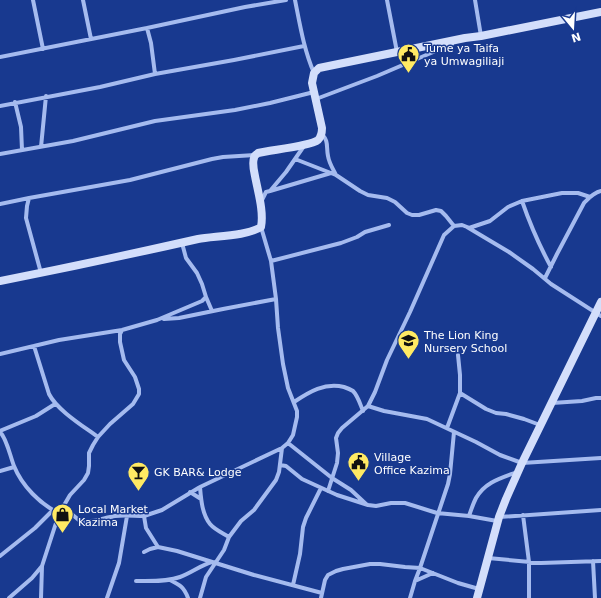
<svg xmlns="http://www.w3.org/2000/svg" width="601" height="598" viewBox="0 0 601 598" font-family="'DejaVu Sans',sans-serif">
<rect width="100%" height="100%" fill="#18398f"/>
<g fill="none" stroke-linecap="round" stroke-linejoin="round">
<path stroke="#a5bbef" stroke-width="4" d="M33 0 43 49
M83 0 91 39
M295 0C300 25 304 50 314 73
M387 0 397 52
M475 0 481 36
M147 28 151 43 155 74
M0 57 147 28 245 7 286 0
M316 99 377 76 452 44
M15 102 21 127 22 150
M0 106 100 87 155 74 234 60 304 46
M322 134C329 142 326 146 328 156 329 163 333 169 336 175
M41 147 46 96
M0 154 73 141 155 121 235 110 270 103 314 92
M295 159 336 175 360 191 368 195 387 198 395 202 407 213 412 215H419L436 210 441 211 446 216 454 226
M270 191 331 173
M29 198 27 206 26 218 41 273
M522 201C530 224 539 245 551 267
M261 202 266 192 270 191 286 172 304 146
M0 204 29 198 130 180 212 159 223 157 255 155
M469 228 490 221 508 207 522 201 562 193H578L590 197
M271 261 341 243 357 237 365 232 389 225
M545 278 557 254 584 203C589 198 593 193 601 191
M206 297 212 311
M164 319 179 318 223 309 276 299
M34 346 49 394C57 410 83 426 98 437
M0 354 59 340 122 330 157 320 202 301 206 297 202 284 197 273 186 258 182 243
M460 393 486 409 496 413 506 414 524 419 540 425
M294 402C309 392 325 382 344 387 347 388 350 389 353 391 358 396 360 404 363 411
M552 403 582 401 596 398H601
M368 406 384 411 427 419 476 442 500 455 522 463 601 458
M447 428 460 393V375L458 355
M0 431 36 416 55 404
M0 432C7 439 10 456 14 466 22 486 40 504 60 514
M288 443 332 478 351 490 366 504
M280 465 286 466 302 479 337 495 368 505 376 506 391 503H405L437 513 469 516 497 521
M0 471 14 467
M200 487C201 499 202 514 210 524 215 530 223 533 229 537
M328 491 337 463 338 453 336 438 338 433 342 428 368 406 375 392 387 360 410 312 444 235 454 226 462 225 467 227 509 252 533 269 551 284 601 316
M190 492 201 499
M63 507 80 521C92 523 103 518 115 516 124 515 134 516 144 516L162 510 200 487 282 448 288 443 293 435 297 417V411L288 388 283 364 278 328 276 299 271 261 261 227
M523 515 529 562V598
M144 516 146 528 158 547
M469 516C471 510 473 504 476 498 485 482 501 478 517 472
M499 517 601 510
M144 552 150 549 158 547 177 551 254 575 322 593
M0 556 35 528 53 510
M488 558 541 563 601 561
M593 561 595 598
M170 580C180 585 184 587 188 598
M136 581C150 581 166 582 180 577 191 573 201 565 212 562
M415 581 433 573
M293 585 300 554 303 527 306 518 321 488
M9 598 32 578 42 566 56 523 63 507 70 495 84 480 88 473 89 466V453L93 445 98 437 110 424 133 404 139 394V389L135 377 124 360 120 342V334L122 330
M41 598 42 566
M107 598 119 563 127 516
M200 598 206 577 224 550 229 537 241 521 254 510 276 480 279 472 282 448
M321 598 325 580 328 575 336 571 343 569 370 564H380L405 567 420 568 458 583 479 589
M410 598 415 581 420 568 448 484 450 474 454 432"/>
<path stroke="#d3defb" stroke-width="8" d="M0 281C66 268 132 254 198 239 215 236 247 236 261 227 264 212 258 192 255 176 254 171 252 163 254 158 254 155 256 155 258 153 270 150 311 146 318 140 321 137 322 133 322 128L312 83 314 73 319 68 465 38 481 36 601 12
M477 598 499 517 506 499 522 463 601 302"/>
</g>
<defs>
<symbol id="civic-pin" viewBox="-11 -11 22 30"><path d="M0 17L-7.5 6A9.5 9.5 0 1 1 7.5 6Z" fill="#ffea63" stroke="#18398f"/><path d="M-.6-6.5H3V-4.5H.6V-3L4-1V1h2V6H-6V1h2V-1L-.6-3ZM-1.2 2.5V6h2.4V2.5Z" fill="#111"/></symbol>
<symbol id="school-pin" viewBox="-11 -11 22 30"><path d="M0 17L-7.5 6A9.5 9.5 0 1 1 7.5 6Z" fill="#ffea63" stroke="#18398f"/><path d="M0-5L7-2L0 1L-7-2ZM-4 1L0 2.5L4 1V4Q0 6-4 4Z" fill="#111"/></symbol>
<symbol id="bar-pin" viewBox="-11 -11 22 30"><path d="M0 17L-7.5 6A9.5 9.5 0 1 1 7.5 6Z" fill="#ffea63" stroke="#18398f"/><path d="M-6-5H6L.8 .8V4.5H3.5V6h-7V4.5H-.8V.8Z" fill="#111"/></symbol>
<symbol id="shop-pin" viewBox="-11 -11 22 30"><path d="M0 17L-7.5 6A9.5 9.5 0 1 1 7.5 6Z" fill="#ffea63" stroke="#18398f"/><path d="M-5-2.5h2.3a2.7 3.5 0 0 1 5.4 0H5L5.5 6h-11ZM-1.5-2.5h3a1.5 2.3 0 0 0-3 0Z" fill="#111"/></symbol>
</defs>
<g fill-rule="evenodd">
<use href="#civic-pin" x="396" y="42" width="25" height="34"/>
<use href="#school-pin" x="396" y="328" width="25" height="34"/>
<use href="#civic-pin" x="346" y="450" width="25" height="34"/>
<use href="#bar-pin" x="126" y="460" width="25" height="34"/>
<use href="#shop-pin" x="50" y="502" width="25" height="34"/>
</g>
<g text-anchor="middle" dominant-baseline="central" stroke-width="3" stroke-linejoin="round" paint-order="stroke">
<g font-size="11" fill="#fff" stroke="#18398f" text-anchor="start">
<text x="424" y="48">Tume ya Taifa<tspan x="424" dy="13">ya Umwagiliaji</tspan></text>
<text x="424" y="335">The Lion King<tspan x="424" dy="13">Nursery School</tspan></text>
<text x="374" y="457">Village<tspan x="374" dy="13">Office Kazima</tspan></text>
<text x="154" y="472">GK BAR&amp; Lodge</text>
<text x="78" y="509">Local Market<tspan x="78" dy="13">Kazima</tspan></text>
</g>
</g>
<g transform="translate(573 28) rotate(162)" stroke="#18398f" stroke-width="3" paint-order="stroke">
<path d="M0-3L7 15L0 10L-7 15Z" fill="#ffffff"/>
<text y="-6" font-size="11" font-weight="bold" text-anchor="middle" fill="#ffffff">N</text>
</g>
</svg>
